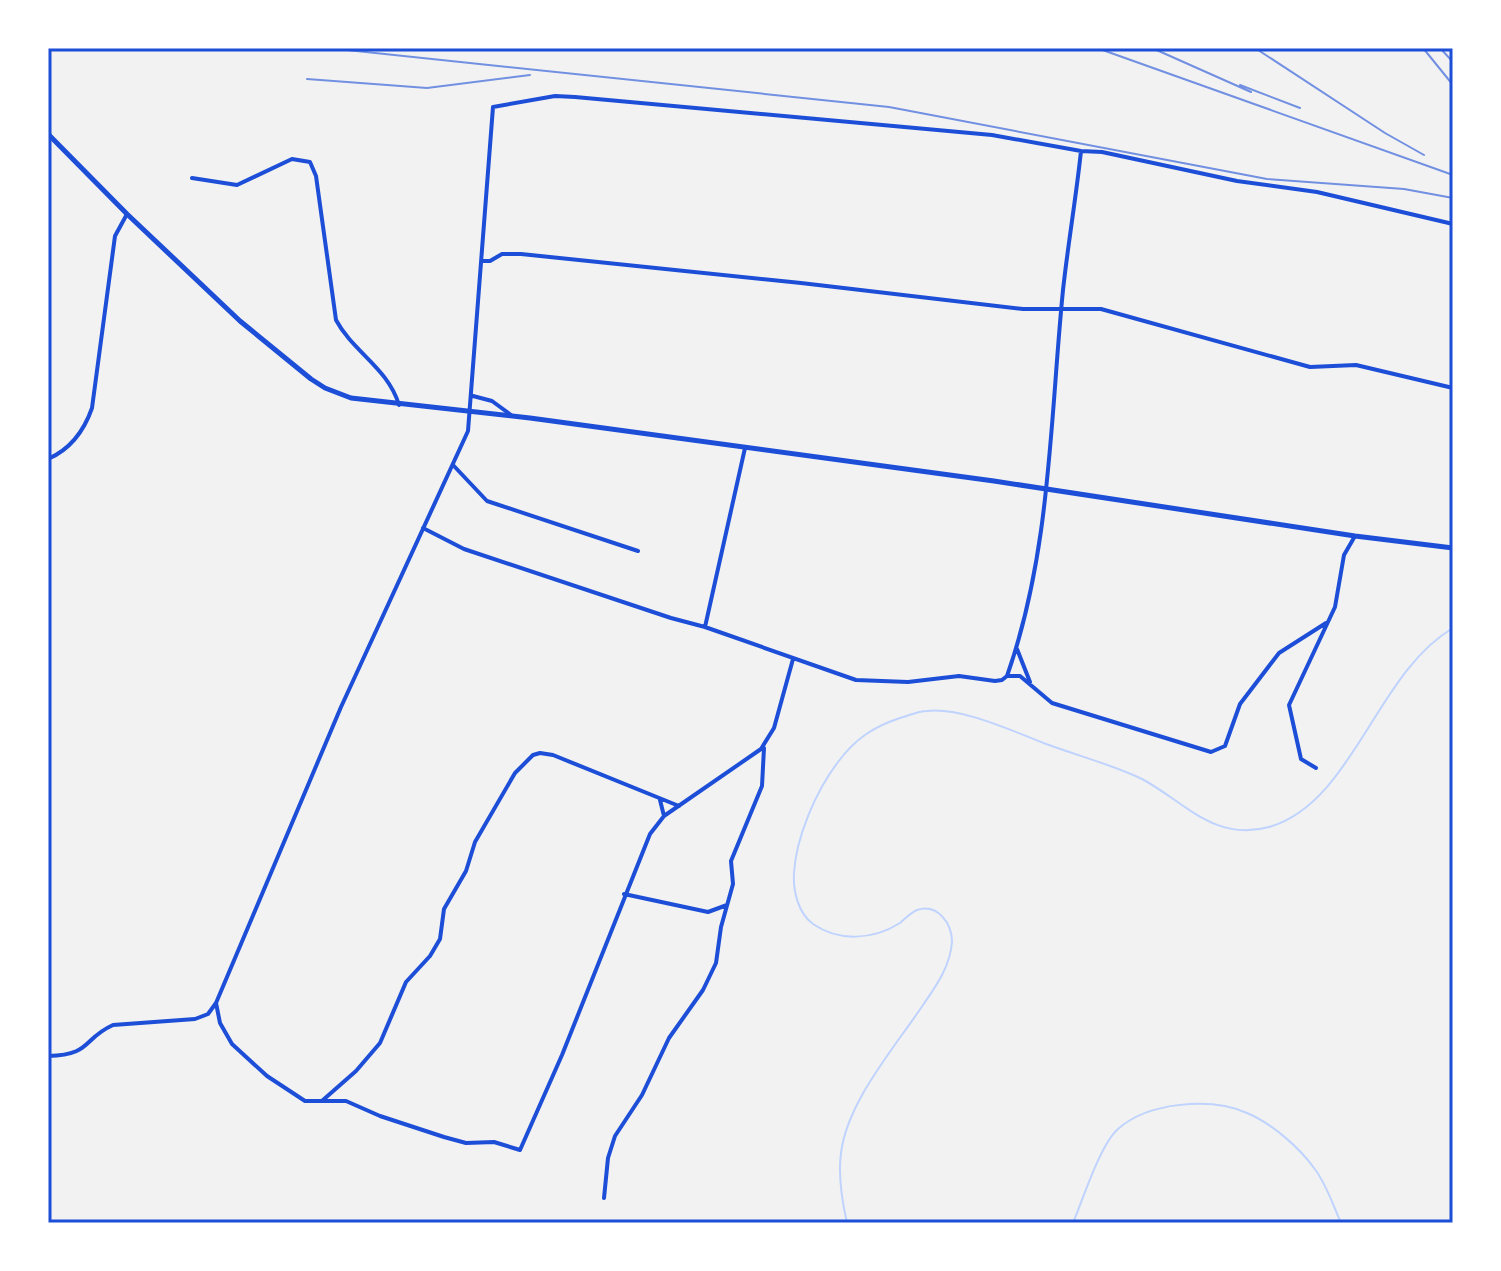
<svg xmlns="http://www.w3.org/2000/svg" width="1501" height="1271" viewBox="0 0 1501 1271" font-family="'Source Serif 4',serif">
<rect width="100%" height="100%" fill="#f2f2f2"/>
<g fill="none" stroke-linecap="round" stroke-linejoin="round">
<path stroke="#bfd3fe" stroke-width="2" d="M847 1223C842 1201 838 1175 841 1153 847 1102 895 1047 923 1005 936 986 950 967 952 942 952 924 938 903 917 910 910 913 905 919 900 923 873 940 839 942 813 924 798 913 793 891 794 873 796 837 816 791 838 762 855 739 873 727 900 718 908 716 918 711 927 711 963 707 1014 732 1049 745 1079 756 1113 765 1142 779 1185 802 1214 842 1269 827 1353 803 1376 673 1453 628
M1073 1223C1083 1199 1100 1145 1118 1129 1148 1102 1211 1097 1247 1113 1271 1123 1299 1147 1314 1168 1326 1183 1333 1205 1341 1223"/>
<path stroke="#1d4ed8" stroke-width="4" d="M192 178 237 185 292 159 310 162 316 176 336 320C353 352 388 368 399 405
M481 261H490L502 254H521L801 283 1023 309H1101L1310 367 1356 365 1453 388
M473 396 492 401 511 415
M48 459C71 449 84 431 92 408L115 236 127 214
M453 465 487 501 638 551
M423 528 464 549 671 618 705 627 856 680 908 682 959 676 995 681 1002 680 1007 676H1020L1052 703 1211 752 1225 746 1240 704 1279 653 1326 623
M705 627 745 448
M1017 649 1030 682
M1007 676C1051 551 1050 420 1063 290 1068 244 1076 198 1081 151
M1316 768 1301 759 1289 705 1335 607 1344 555 1355 536
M660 800 664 816
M624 894 708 912 727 905
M216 1003 220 1023 232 1044 267 1076 305 1101H346L380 1116 444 1137 466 1143 494 1142 520 1150 562 1055 650 834 664 816 761 749 774 728 793 659
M48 1056C92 1055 82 1039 113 1025L195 1019 208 1014 216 1003 341 707 468 431 493 107 555 96 575 97 992 135 1081 151 1102 152 1237 181 1317 192 1453 224
M323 1100 356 1071 380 1043 406 982 430 956 440 939 444 909 466 871 475 842 515 773 533 755 540 753 553 755 679 806
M604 1198 608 1158 615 1136 642 1095 669 1038 703 990 716 963 721 927 733 884 731 861 762 786 764 748"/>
<path stroke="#1d4ed8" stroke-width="5" d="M48 134 127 214 240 321 311 379 325 388 351 398 530 418 994 481 1355 536 1453 548"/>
<path stroke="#7290e2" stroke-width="2" d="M328 48 889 107 1267 179 1404 189 1453 198
M1097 48 1453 175
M1152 48 1251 92
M1255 48 1385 133 1424 155
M1423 48 1453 85
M1440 48 1453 62
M307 79 427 88 530 75
M1240 85 1300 108"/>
</g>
<rect width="1501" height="1271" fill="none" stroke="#ffffff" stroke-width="100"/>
<rect x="50" y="50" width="1401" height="1171" fill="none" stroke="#1d4ed8" stroke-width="3"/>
</svg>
